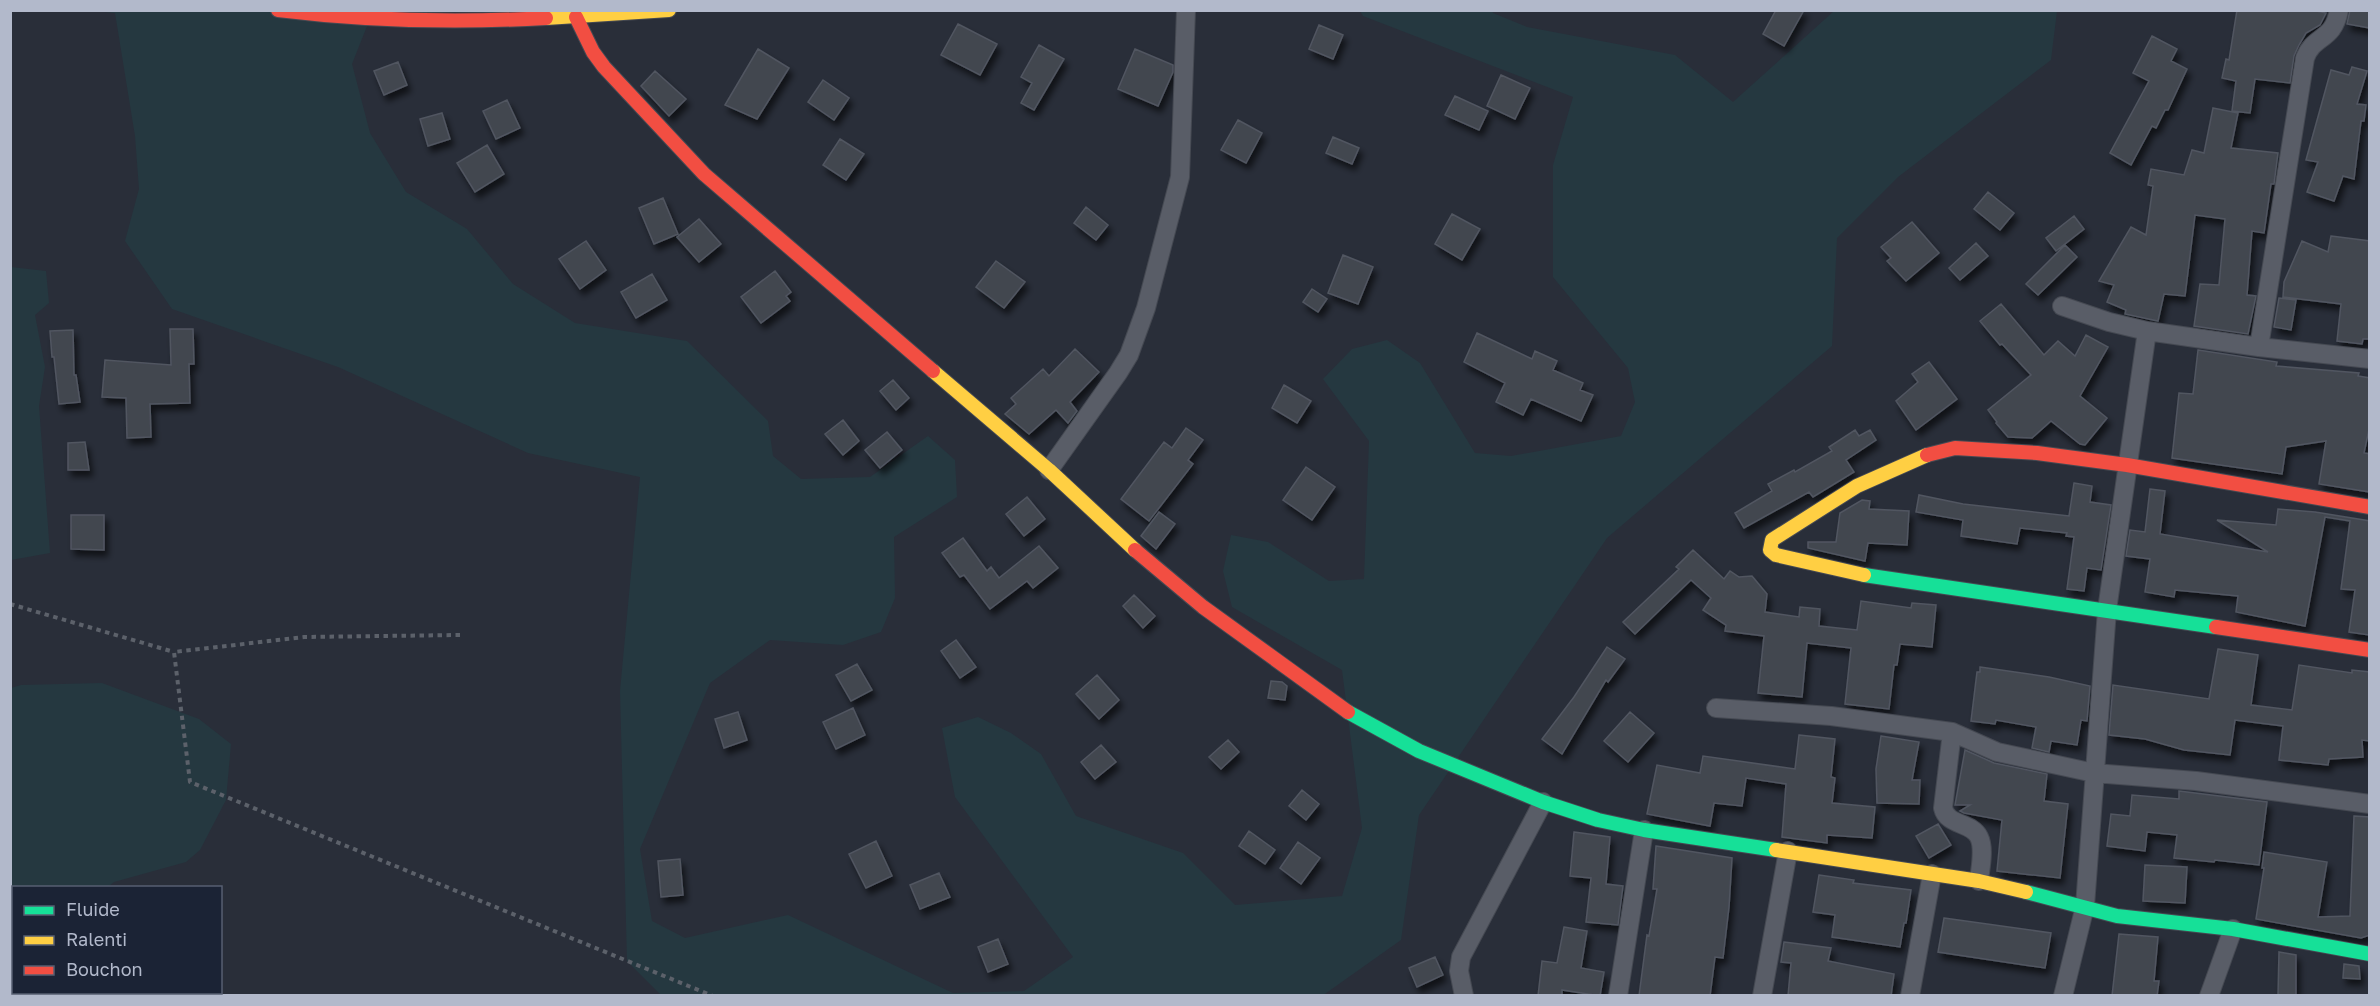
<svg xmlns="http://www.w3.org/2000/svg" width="2380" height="1006" viewBox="0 0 2380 1006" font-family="'Golos Text',sans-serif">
<defs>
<filter id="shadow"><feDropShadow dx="3.5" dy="6" stdDeviation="3" flood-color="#0009"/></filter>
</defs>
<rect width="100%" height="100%" fill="#292e39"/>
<path fill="#253840" d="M95 11H373L352 64 370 133 406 192 467 229 513 284 575 323 687 341 768 421 773 456 801 479 870 477 928 436 955 460 957 497 894 537 895 598 881 632 843 645 770 640 710 683 640 849 652 921 685 938 788 915 953 993 1024 991 1073 957 955 797 942 728 978 717 1011 733 1041 754 1076 816 1183 853 1235 905 1342 896 1362 828 1342 670 1232 607 1223 571 1231 535 1268 542 1329 581 1364 579 1369 441 1323 379 1352 349 1387 340 1420 363 1475 453 1511 456 1621 436 1635 402 1628 368 1553 277V165L1573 97 1363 16 1360 11H1492L1493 13 1527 27 1675 55 1733 102 1834 11H2057L2051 60 1898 177 1837 238 1832 346 1607 538 1419 815 1401 940 1322 996 661 995 627 961 620 691 640 477 528 453 338 367 172 309 125 241 139 189 135 136 115 13Z
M11 267 46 271 49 303 35 315 45 367 39 406 50 553 11 560Z
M102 683 199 719 231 744 226 800 200 850 186 862 114 882 108 887 14 888 13 909H11V688L21 685Z
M10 962H13L14 992H154L167 995H11Z"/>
<path fill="#424650" stroke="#515661" stroke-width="1.5" filter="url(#shadow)" d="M1776 10H1804L1784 46 1763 34Z
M2237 10H2312L2326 13 2320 25 2306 33 2299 45 2294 56 2290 83 2255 79 2250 113 2232 111 2236 81 2222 78 2226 59 2229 60Z
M2350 10H2370V28L2347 24Z
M958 24 997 44 980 75 941 55Z
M1319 25 1343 35 1333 59 1309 49Z
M2152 36 2177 49 2171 61 2187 69 2168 110H2165L2156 128 2152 126 2131 165 2110 153 2149 81 2133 73Z
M1039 45 1064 59 1034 110 1021 103 1032 83 1021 77Z
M758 49 789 68 757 119 725 105Z
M1135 49 1173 65V72L1158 106 1118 89Z
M398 62 407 85 384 95 374 71Z
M2352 67 2367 71 2357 104 2366 105 2364 121H2361L2354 179 2343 176 2334 201 2307 192 2318 162 2306 160 2331 70 2349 75Z
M655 71 686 99 669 116 641 86Z
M1501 75 1530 88 1515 119 1487 106Z
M823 80 849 98 834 120 808 102Z
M1455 96 1488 111 1479 130 1445 115Z
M507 100 520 128 496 139 483 111Z
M2213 108 2238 113 2231 148 2278 153 2274 184H2271L2264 233 2252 231 2247 295 2256 296 2248 334 2194 326 2200 284 2219 285 2225 219 2195 215 2185 296 2164 294 2158 321 2125 314 2126 310 2107 302 2114 285 2099 281 2131 227 2146 235 2153 186 2148 185 2151 169 2184 175 2192 150 2204 153Z
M442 113 450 139 428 146 420 119Z
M1238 120 1262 133 1246 163 1221 150Z
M1333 137 1359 148 1352 164 1326 153Z
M840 139 864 154 846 180 823 165Z
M487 145 504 174 475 192 457 163Z
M1988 192 2014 213 2000 230 1974 209Z
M663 198 678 234 654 244 639 208Z
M1086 207 1108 225 1096 240 1074 223Z
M1452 214 1480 229 1462 260 1435 244Z
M2074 216 2084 229 2056 251 2046 238Z
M699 219 721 244 699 262 677 237Z
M1912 222 1939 253 1906 281 1887 261 1891 258 1881 247Z
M2331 236 2370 241V339H2363L2362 344 2337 341 2341 304 2283 297 2284 282 2302 241 2328 252Z
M586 241 606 270 580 289 559 259Z
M1976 243 1988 256 1960 280 1949 268Z
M2065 245 2077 257 2038 295 2026 284Z
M1343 255 1373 267 1358 304 1328 293Z
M996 261 1025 282 1004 308 976 287Z
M775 271 791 292 786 296 790 301 761 323 741 297Z
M652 274 667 300 636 318 621 292Z
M1312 289 1327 299 1318 312 1303 302Z
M2279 298 2296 300 2291 330 2274 327Z
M2001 304 2044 355 2058 341 2075 356 2086 335 2108 347 2080 396 2107 418 2085 445 2080 444 2051 421 2032 438 2008 437 1996 423 1997 422 1988 410 2031 375 2002 344 2000 345 1980 321Z
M170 329H193L194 364H189L190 403 150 404 151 437 127 438 126 398 102 397 105 360 171 365Z
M73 330 74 375H76L80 402 59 404 54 357H52L50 331Z
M1477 333 1532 359 1535 351 1557 361 1553 370 1583 383 1580 390 1593 395 1581 421 1531 399 1523 415 1496 402 1505 383 1464 362Z
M1075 349 1099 372 1070 402 1077 411 1068 423 1056 410 1029 434 1005 414 1016 404 1011 398 1043 369 1049 376Z
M2198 350 2277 362 2276 366 2359 373 2358 376 2370 378V425L2364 453 2370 454V492L2319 484 2326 441 2286 447 2282 474 2172 458 2179 393 2193 394Z
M1929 362 1957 399 1916 430 1896 401 1918 382 1912 374Z
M893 380 909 398 896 410 880 391Z
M1284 385 1311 401 1297 423 1272 408Z
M843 420 859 441 843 455 825 434Z
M1186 428 1203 440 1188 460 1193 464 1149 521 1121 499 1164 442 1172 448Z
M1855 430 1859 436 1870 430 1876 440 1846 460 1854 472 1813 497 1809 492 1744 528 1735 513 1772 491 1768 484 1794 470 1795 472 1832 451 1829 447Z
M887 432 902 450 880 468 865 450Z
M85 442 89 470H68V443Z
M1306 467 1335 487 1312 520 1283 500Z
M2074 483 2092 486 2090 502 2111 505 2101 570 2087 568 2084 591 2067 589 2074 537 2066 536 2067 533 2020 528 2017 544 1961 536 1963 520 1916 512 1919 495 1963 504 2069 516Z
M2150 489 2165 491 2160 534 2268 552 2217 520 2276 525 2278 509 2315 512 2370 521 2369 635 2349 632 2355 590 2341 589 2350 521 2325 517 2305 626 2236 612 2238 596 2175 590 2174 597 2145 592 2150 559 2126 556 2130 530 2145 532Z
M1027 497 1045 519 1024 536 1006 514Z
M1862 500 1870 501 1869 509 1909 511 1907 545 1868 543 1865 561 1808 548V542H1836L1840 513Z
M1159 512 1175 524 1156 549 1141 536Z
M71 515H104V550L71 549Z
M963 538 987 571 991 567 999 578 1039 546 1058 568 1033 588 1027 581 990 609 964 575 960 577 942 553Z
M1693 550 1724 579 1730 571 1739 577 1752 576 1767 594 1765 612 1799 617 1800 607 1820 609 1819 626 1857 630 1861 601 1911 608 1912 603 1936 605 1932 647 1900 644 1897 665H1894L1889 709 1845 704 1851 648 1807 643 1802 697 1758 693 1764 636 1725 631 1726 625 1703 610 1711 598 1691 580 1635 634 1623 622 1679 569 1676 567Z
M1134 595 1155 616 1143 628 1123 606Z
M956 640 976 667 960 678 941 651Z
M1607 647 1625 659 1608 682 1606 680 1562 754 1542 739 1574 697Z
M2218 649 2258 655 2251 705 2292 710 2299 665 2352 673V670L2370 672V741L2362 740 2363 757 2329 759 2328 765 2279 760 2283 726 2235 720 2230 755 2184 750 2145 739 2109 735 2113 685 2209 699Z
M857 664 872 690 851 701 836 675Z
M1980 667 2049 677 2090 686 2087 721 2081 720 2077 745 2051 741 2049 752 2032 748 2036 727 1996 720 1995 724 1971 721 1977 672H1980Z
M1097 675 1119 700 1099 719 1076 694Z
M1271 681 1282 682 1287 686 1285 700 1268 698Z
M853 708 865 735 836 749 823 722Z
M738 712 747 740 724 748 715 719Z
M1630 712 1654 733 1628 762 1604 741Z
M1799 735 1835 739 1831 777 1835 778 1832 803 1875 807 1872 838 1827 835V843L1782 837 1786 784 1746 778 1742 806 1714 803 1710 826 1647 814 1657 765 1700 773 1703 756 1795 769Z
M1881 736 1919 742 1912 780H1920L1919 804 1877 803 1876 769Z
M1228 740 1239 752 1221 769 1209 757Z
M1101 745 1116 762 1095 779 1081 762Z
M1965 750 1994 763 2047 774 2044 801 2068 804 2060 878 1997 871 2002 820 1964 813 1960 811 1970 805H1955Z
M1302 790 1319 804 1306 820 1289 806Z
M2179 791 2267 802 2259 865 2215 860 2214 862 2174 858 2177 835 2147 832 2145 851 2107 846 2111 814 2130 816 2132 795 2179 799Z
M2354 816 2370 817V935L2361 938 2256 919 2264 868H2262L2264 852 2327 862 2318 917 2350 916Z
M1938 824 1951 845 1929 858 1916 836Z
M1249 831 1275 850 1265 864 1239 846Z
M1574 832 1610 837 1606 884 1623 886 1618 925 1586 922 1591 878 1570 876Z
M876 841 892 876 866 888 849 854Z
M1298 842 1320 858 1301 884 1280 868Z
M1656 846 1732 858 1729 907 1723 958 1715 957 1710 996H1639L1647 935 1649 936 1657 889H1653Z
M680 859 683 895 661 897 658 861Z
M2145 865 2187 867 2185 903 2143 901Z
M939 873 950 897 920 909 910 885Z
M1819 875 1854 880 1853 883 1911 890 1906 923H1904L1900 947 1832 937 1835 915 1813 912Z
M1944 918 2051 933 2045 968 1938 952Z
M1564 927 1587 931 1581 968 1604 972 1600 996 1562 990V996H1538L1542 961 1557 963Z
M2119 934 2158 937 2154 981H2159L2157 996H2112Z
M998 939 1008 964 988 972 978 947Z
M1784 942 1831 948 1828 961 1894 974 1891 996H1788L1791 963 1781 962Z
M2279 952 2296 955V996H2278Z
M1435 957 1443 975 1417 987 1409 968Z
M2344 964 2359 966 2360 979 2343 978Z"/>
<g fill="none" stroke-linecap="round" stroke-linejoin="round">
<defs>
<path id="street" d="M2062 306 2109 322 2147 331 2259 347 2370 359
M2259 347 2305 58C2314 34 2333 42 2339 10
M1049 470 1118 373 1129 355 1146 308 1180 177 1186 10
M1716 708 1831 716 1952 732 1997 752 2094 773 2196 781 2370 804
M1952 732 1943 808C1947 826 1972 822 1979 837 1985 849 1980 869 1979 881
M1464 996 1459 971 1461 957 1543 802
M1618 996 1644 830
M1762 996 1788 851
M1910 996 1932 874
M2063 996 2085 906 2107 610 2147 331
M2209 996 2233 929"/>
<path id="fast" d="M1864 575 2216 627
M1348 712 1419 751 1543 802 1598 820 1644 830 1776 850
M2026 892 2117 916 2233 929 2370 954"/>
<path id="slow" d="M546 18 669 10
M933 371 1049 470 1135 550
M1864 575 1776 555 1770 550 1772 540 1857 486 1927 455
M1776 850 1979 881 2026 892"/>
<path id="jam" d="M278 10C367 21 456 23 546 18
M576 17 593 52 604 67 704 174 933 371
M1927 455 1955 448 2037 453 2127 465 2370 507
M1135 550 1203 607 1348 712
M2216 627 2370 650"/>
</defs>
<use href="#street" stroke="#454952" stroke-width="20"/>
<use href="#fast" stroke="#454952" stroke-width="16"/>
<use href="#slow" stroke="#454952" stroke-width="16"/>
<use href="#jam" stroke="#454952" stroke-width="16"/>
<path stroke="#5c616a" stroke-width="4" stroke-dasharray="4.5 4.5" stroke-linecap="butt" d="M10 604 174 652
M460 635 304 637 174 652 190 782 713 996"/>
<use href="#street" stroke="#595d67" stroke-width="18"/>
<use href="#fast" stroke="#16e098" stroke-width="14"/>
<use href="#slow" stroke="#ffcf43" stroke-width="14"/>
<use href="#jam" stroke="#f24e42" stroke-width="14"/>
</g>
<rect width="2380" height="1006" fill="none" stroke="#b2b9cb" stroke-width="24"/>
<rect x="12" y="886" width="210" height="108" fill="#1b2335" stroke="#575f71" stroke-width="1.5"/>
<rect x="24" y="906" width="30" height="9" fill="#16e098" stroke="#575f71" stroke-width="1.5"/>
<text x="66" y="916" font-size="18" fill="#b2b9cb">Fluide</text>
<rect x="24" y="936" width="30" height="9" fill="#ffcf43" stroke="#575f71" stroke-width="1.5"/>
<text x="66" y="946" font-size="18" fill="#b2b9cb">Ralenti</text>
<rect x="24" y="966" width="30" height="9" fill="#f24e42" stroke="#575f71" stroke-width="1.5"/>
<text x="66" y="976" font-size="18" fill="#b2b9cb">Bouchon</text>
</svg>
